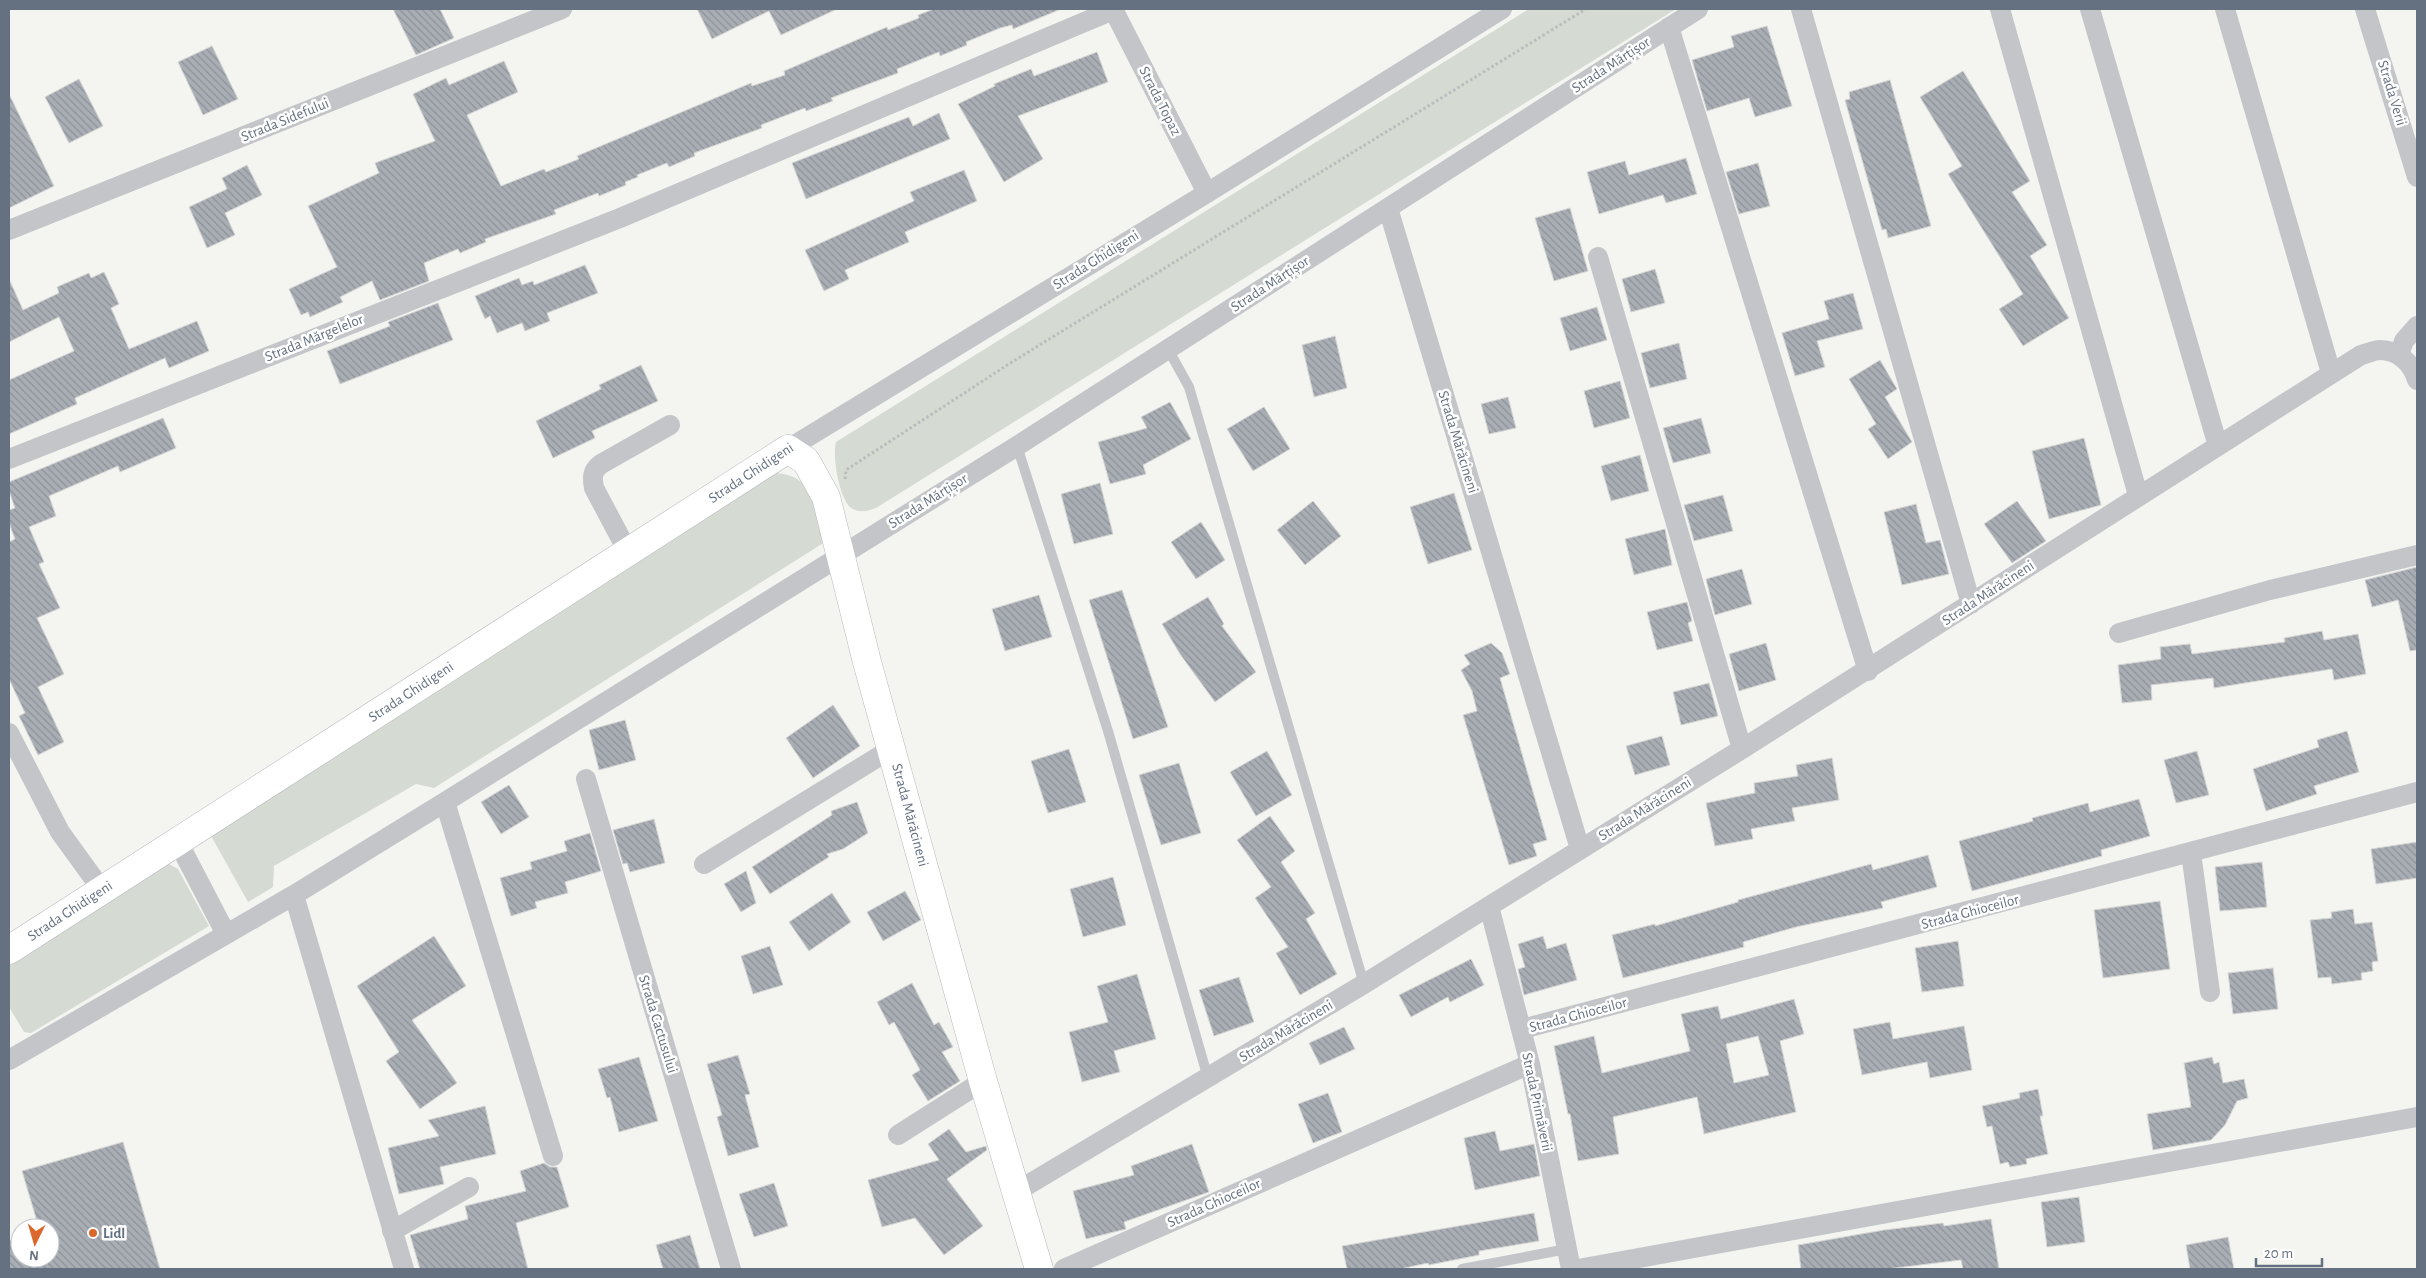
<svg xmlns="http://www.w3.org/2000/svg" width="2426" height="1278" viewBox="0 0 2426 1278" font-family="'Alegreya Sans',sans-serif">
<defs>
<pattern id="building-back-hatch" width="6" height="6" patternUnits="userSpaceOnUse" patternTransform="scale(1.25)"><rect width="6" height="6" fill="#a9aeb5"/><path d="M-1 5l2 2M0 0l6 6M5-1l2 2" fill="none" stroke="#8d9299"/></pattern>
</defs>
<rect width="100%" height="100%" fill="#f4f5f1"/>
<path fill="#d5dbd2" d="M1529 9H1676L876 508C868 511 858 514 850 507 839 496 832 456 836 442Z
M774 473C815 474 817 509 825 542L434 788 416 784 274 866 273 887 248 902 210 834Z
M167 863 178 869 209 926 31 1033 24 1032 9 1007V961Z"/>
<path fill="url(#building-back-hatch)" stroke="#d6d6d4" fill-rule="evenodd" d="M393 9H440L454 38 416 55Z
M697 9H837L781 35 769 11 712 39Z
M934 9H1061L1013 29 1012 25 1000 28 966 42 967 45 940 56 939 52 897 69 898 73 831 98 833 101 806 111 805 108 761 125 762 128 694 153 695 156 669 167 667 163 637 175 638 177 625 182 626 185 599 196 598 193 572 203 554 210 556 214 485 239 486 242 460 253 458 249 424 263 429 281 380 300 372 281 340 297 343 302 310 317 308 312 301 315 289 289 337 267 308 206 379 173 375 163 435 141 413 94 446 78 449 85 504 61 518 92 467 115 501 186 544 169 546 172 579 159 577 156 751 83 752 86 785 75 784 71 887 27 888 30 919 18 918 15Z
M1767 26 1792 106 1755 117 1749 98 1707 111 1692 60 1734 47 1731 36Z
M212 46 238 99 203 115 178 62Z
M1097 52 1108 82 1018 116 1043 159 1004 182 958 104 995 86 994 84 1031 69 1034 76Z
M1963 71 2030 181 2012 192 2047 245 2030 256 2069 318 2023 346 1999 309 2023 294 1948 174 1962 166 1920 97Z
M79 79 103 126 69 143 45 97Z
M1890 80 1931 226 1888 238 1886 229 1882 230 1845 100 1850 99 1849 92Z
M9 94 54 186 9 208Z
M939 113 950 139 806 199 792 163 909 117 913 126Z
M1686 158 1697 194 1666 203 1663 195 1599 214 1587 172 1625 161 1629 175Z
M1758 163 1770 206 1739 214 1726 172Z
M247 165 262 195 225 213 235 235 207 248 189 207 227 189 222 178Z
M964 170 977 201 905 232 909 242 845 270 849 279 824 291 805 250 914 201 910 192Z
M1570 208 1588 271 1554 281 1535 218Z
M585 265 598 293 547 313 550 321 525 331 522 323 497 333 490 316 485 319 475 296 519 278 522 285 533 281 534 285Z
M1655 269 1665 303 1631 312 1622 279Z
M104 272 119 304 111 308 129 349 197 321 209 351 169 368 165 358 75 398 77 404 9 434V380L74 351 59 317 9 342V279L23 310 59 293 57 287 89 273 91 278Z
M1853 293 1863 329 1817 341 1825 367 1795 376 1782 333 1829 319 1824 301Z
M438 303 453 340 340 384 327 351 390 326 388 322Z
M1597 307 1607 340 1570 351 1560 318Z
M1335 336 1347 388 1314 397 1302 345Z
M1679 343 1687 379 1650 388 1641 353Z
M1880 360 1897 389 1885 397 1912 442 1888 459 1868 429 1876 424 1849 379Z
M641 365 658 401 592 431 595 438 553 458 536 421 601 389 599 385Z
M1620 381 1630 418 1594 428 1584 391Z
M1508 397 1516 428 1489 434 1481 404Z
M1170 402 1191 439 1143 465 1146 474 1110 484 1098 442 1147 428 1141 417Z
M1264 407 1290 449 1253 471 1227 429Z
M163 418 176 448 120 472 118 466 49 496 56 516 29 527 44 562 39 564 60 608 37 618 64 674 38 687 64 742 38 755 19 716 25 713 9 679V542L15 539 9 523V510L15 508 9 491V482Z
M1701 418 1711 453 1673 463 1663 428Z
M2084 438 2101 505 2049 519 2032 451Z
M1640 455 1649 491 1611 501 1601 466Z
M1100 483 1113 534 1074 544 1061 494Z
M1454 493 1472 550 1428 564 1410 507Z
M1723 495 1733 531 1694 541 1684 505Z
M1313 501 1341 536 1305 565 1277 530Z
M2017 501 2046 541 2012 563 1984 524Z
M1916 504 1926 543 1940 540 1949 574 1902 585 1884 512Z
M1201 522 1225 560 1196 579 1171 542Z
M1665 529 1672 565 1634 575 1625 539Z
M2417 567V650L2410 651 2398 600 2372 607 2365 580Z
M1742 569 1752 604 1715 615 1706 579Z
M1122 590 1168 727 1133 739 1089 600Z
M1039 595 1052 637 1005 651 992 609Z
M1208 597 1224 624 1222 626 1256 672 1215 702 1180 654 1162 624Z
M1687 602 1692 621 1688 623 1693 641 1657 650 1647 612Z
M2322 631 2324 640 2358 634 2366 674 2334 680 2332 669 2214 688 2213 678 2151 685 2152 700 2122 703 2118 665 2161 659 2160 647 2190 644 2192 654 2285 642 2284 638Z
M1491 643 1502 653 1510 674 1500 678 1547 840 1533 844 1537 856 1509 865 1463 715 1477 711 1472 691 1461 670 1470 664 1464 655Z
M1766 643 1776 680 1739 691 1729 654Z
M1709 683 1718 716 1681 725 1673 692Z
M833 705 860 746 813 778 786 738Z
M625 720 636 760 599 770 589 730Z
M2347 731 2359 772 2314 786 2317 794 2266 811 2253 769 2319 747 2317 740Z
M1662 736 1670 765 1635 775 1626 746Z
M1069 749 1086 802 1048 813 1031 761Z
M1267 751 1292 795 1256 816 1230 772Z
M2197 751 2209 795 2176 803 2164 760Z
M1832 758 1839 800 1792 808 1795 821 1751 829 1753 839 1715 846 1706 803 1755 793 1754 783 1798 776 1796 765Z
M1179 763 1201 833 1161 845 1139 775Z
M509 785 529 817 501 834 481 802Z
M2139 799 2150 836 2101 850 2102 856 1972 891 1959 841 2033 821 2032 818 2088 803 2090 812Z
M857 802 868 833 843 849 827 854 829 857 770 894 752 867 832 815 831 811Z
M1270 816 1295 851 1281 862 1315 913 1306 919 1337 974 1300 995 1276 953 1288 947 1255 898 1271 887 1237 840Z
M654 819 665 863 630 872 627 863 623 864 613 830Z
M590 833 601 871 565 882 568 893 535 902 537 908 511 916 500 878 532 869 530 862 567 851 564 841Z
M2417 842V878L2376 884 2371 849Z
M1928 855 1937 887 1881 902 1883 908 1796 927 1743 942 1744 947 1623 978 1612 935 1655 924V926L1738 902V900L1871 864 1873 870Z
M2262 862 2267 907 2220 911 2215 867Z
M746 871 756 903 741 912 724 884Z
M1113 877 1126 925 1083 937 1070 889Z
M905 891 921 920 883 941 867 912Z
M832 893 851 922 809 951 789 922Z
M2160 901 2170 969 2103 978 2094 910Z
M2353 909 2355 924 2372 922 2378 961 2372 962 2373 971 2361 973 2362 980 2332 984 2331 977 2318 978 2310 920 2332 918 2331 912Z
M434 936 466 986 412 1020 457 1083 420 1109 386 1061 399 1052 357 986Z
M1543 936 1547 949 1566 943 1577 980 1524 995 1518 969 1525 967 1518 944Z
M1958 941 1964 986 1922 992 1915 948Z
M770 946 783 985 753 994 741 956Z
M1471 959 1484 985 1450 1002 1448 997 1411 1017 1399 995Z
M2273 968 2278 1009 2233 1014 2228 973Z
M1137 974 1156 1039 1114 1051 1120 1072 1082 1082 1069 1032 1108 1022 1097 986Z
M1239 977 1254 1022 1214 1036 1199 990Z
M912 983 934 1025 939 1022 953 1047 942 1052 960 1081 928 1101 912 1075 920 1070 894 1022 889 1025 877 1002Z
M1794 999 1804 1034 1780 1041 1796 1112 1704 1134 1697 1097 1613 1117 1619 1154 1578 1161 1570 1114H1568L1554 1046 1594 1036 1602 1073 1690 1051 1681 1014 1718 1006 1721 1019ZM1758 1036 1769 1075 1734 1083 1726 1044Z
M1890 1022 1893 1039 1964 1026 1972 1070 1930 1078 1927 1062 1862 1075 1853 1029Z
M1344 1027 1355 1049 1320 1065 1309 1043Z
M738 1055 750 1094 745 1095 759 1147 728 1156 717 1117 722 1115 707 1064Z
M639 1057 658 1121 619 1132 610 1097 607 1098 598 1069Z
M2212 1057 2214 1064 2219 1062 2223 1083 2244 1079 2248 1098 2237 1101 2225 1125 2211 1140 2153 1150 2147 1114 2191 1107 2184 1063Z
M2038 1089 2043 1116H2040L2048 1154 2026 1159 2027 1164 2010 1167 2008 1162 2000 1164 1992 1126 1987 1127 1982 1106 2020 1098 2019 1093Z
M1328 1093 1342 1132 1313 1143 1298 1104Z
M485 1106 496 1154 440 1167 444 1184 399 1194 388 1148 439 1136 428 1120Z
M949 1129 966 1152 986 1146 987 1150 947 1179 983 1226 944 1255 915 1218 882 1227 868 1180 939 1160 928 1144Z
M1495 1131 1500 1151 1534 1144 1540 1176 1475 1190 1464 1138Z
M123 1142 160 1269H9V1241L20 1238V1258H50V1228H39L22 1171Z
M1192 1144 1209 1192 1124 1222 1126 1229 1086 1239 1073 1191 1134 1175 1131 1166Z
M544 1163 550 1167H557L569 1207 516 1223 528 1269H420L410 1235 468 1219 465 1206 526 1191 520 1171Z
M774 1183 788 1226 754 1237 739 1194Z
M2079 1197 2085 1242 2047 1247 2041 1202Z
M1534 1213 1539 1241 1479 1251V1255L1429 1265 1428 1263 1400 1269H1347L1342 1246Z
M1991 1219 1999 1269H1963L1961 1260 1887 1269H1801L1798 1245 1884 1230 1943 1223 1944 1226Z
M690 1235 700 1269H663L656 1245Z
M2228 1237 2234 1269H2190L2186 1245Z"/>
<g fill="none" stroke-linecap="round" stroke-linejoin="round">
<defs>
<path id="secondary" d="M9 950 788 449 806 461 826 497 867 662 983 1081 1039 1269"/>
</defs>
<use href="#secondary" stroke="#b5b8bd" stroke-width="29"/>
<path stroke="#babcbe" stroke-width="3" stroke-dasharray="2.5 2.5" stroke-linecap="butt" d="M845 479 846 470 1012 362 1586 9"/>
<path stroke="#c3c5c9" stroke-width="10" d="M1168 349 1189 387 1364 984
M1017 446 1108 731 1208 1078
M1462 1269 1567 1249"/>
<path stroke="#c3c5c9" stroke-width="20" d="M1113 9 1207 193
M1801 9 1971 604
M2000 9 2138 495
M2090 9 2218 446
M2225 9 2331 373
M2365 9 2417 177
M1669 27 1868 671
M1388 208 1580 849
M9 230 562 9
M1598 257 1742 749
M2399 355 2404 341 2417 326
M788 449 1207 193 1502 9
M9 459 620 218 1113 10
M628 552 594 488C592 477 592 471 601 464L670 425
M2119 633 2270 590 2417 555
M9 733 60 832 102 890
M586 779 731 1269
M445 802 553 1156
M178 842 226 934
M2191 853 2210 992
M704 864 891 749
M294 895 404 1269
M1489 906 1530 1064 1571 1269
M1522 1029 2417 792
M9 1060 294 895 445 802 1017 446 1698 9
M898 1135 983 1081
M1016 1192 1364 984 1742 749 2361 355C2366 354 2374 350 2380 350 2398 350 2412 363 2417 380
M392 1231 469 1187
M1064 1269 1530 1064
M1578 1269 2417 1117"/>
<use href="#secondary" stroke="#fff" stroke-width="28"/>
</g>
<circle fill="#da672c" stroke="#fff" stroke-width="2" cx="93" cy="1233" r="5"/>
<g text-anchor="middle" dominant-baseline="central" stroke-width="5" stroke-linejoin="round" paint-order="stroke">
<g font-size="15" fill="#657181" stroke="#fff">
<text transform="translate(1611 65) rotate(-33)">Strada Mărțișor</text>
<text transform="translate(2392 93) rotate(73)">Strada Verii</text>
<text transform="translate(1160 101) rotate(63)">Strada Topaz</text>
<text transform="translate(285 120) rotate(-22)">Strada Sidefului</text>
<text transform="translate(1096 260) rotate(-32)">Strada Ghidigeni</text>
<text transform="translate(1270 284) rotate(-33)">Strada Mărțișor</text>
<text transform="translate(314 338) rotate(-22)">Strada Mărgelelor</text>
<text transform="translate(1458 442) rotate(73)">Strada Mărăcineni</text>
<text transform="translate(751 473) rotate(-33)">Strada Ghidigeni</text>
<text transform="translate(928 501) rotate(-32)">Strada Mărțișor</text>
<text transform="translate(1988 593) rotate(-33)">Strada Mărăcineni</text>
<text transform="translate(411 692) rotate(-33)">Strada Ghidigeni</text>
<text transform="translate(1645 809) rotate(-32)">Strada Mărăcineni</text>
<text transform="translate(910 815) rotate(75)">Strada Mărăcineni</text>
<text transform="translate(70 911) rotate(-33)">Strada Ghidigeni</text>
<text transform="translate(1970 912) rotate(-15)">Strada Ghioceilor</text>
<text transform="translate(1578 1015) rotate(-15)">Strada Ghioceilor</text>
<text transform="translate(658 1024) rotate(73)">Strada Cactusului</text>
<text transform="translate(1286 1031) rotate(-31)">Strada Mărăcineni</text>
<text transform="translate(1537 1102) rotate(78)">Strada Primăverii</text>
<text transform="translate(1214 1203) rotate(-24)">Strada Ghioceilor</text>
</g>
<g font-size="15" font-weight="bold" fill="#657181" stroke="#fff" text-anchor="start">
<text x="103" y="1233">Lidl</text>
</g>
</g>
<rect width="2426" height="1278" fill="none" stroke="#657181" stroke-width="20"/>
<g transform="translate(35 1243) rotate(185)"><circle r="24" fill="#ffffff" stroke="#c1c6cd"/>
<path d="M0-4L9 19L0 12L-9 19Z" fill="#da672c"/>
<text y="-8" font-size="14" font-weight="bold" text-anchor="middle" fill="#657181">N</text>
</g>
<path d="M2256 1258v8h66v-8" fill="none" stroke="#657181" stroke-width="2.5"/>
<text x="2264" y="1258" font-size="15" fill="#657181" stroke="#ffffff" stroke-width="4" paint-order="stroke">20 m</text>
</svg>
